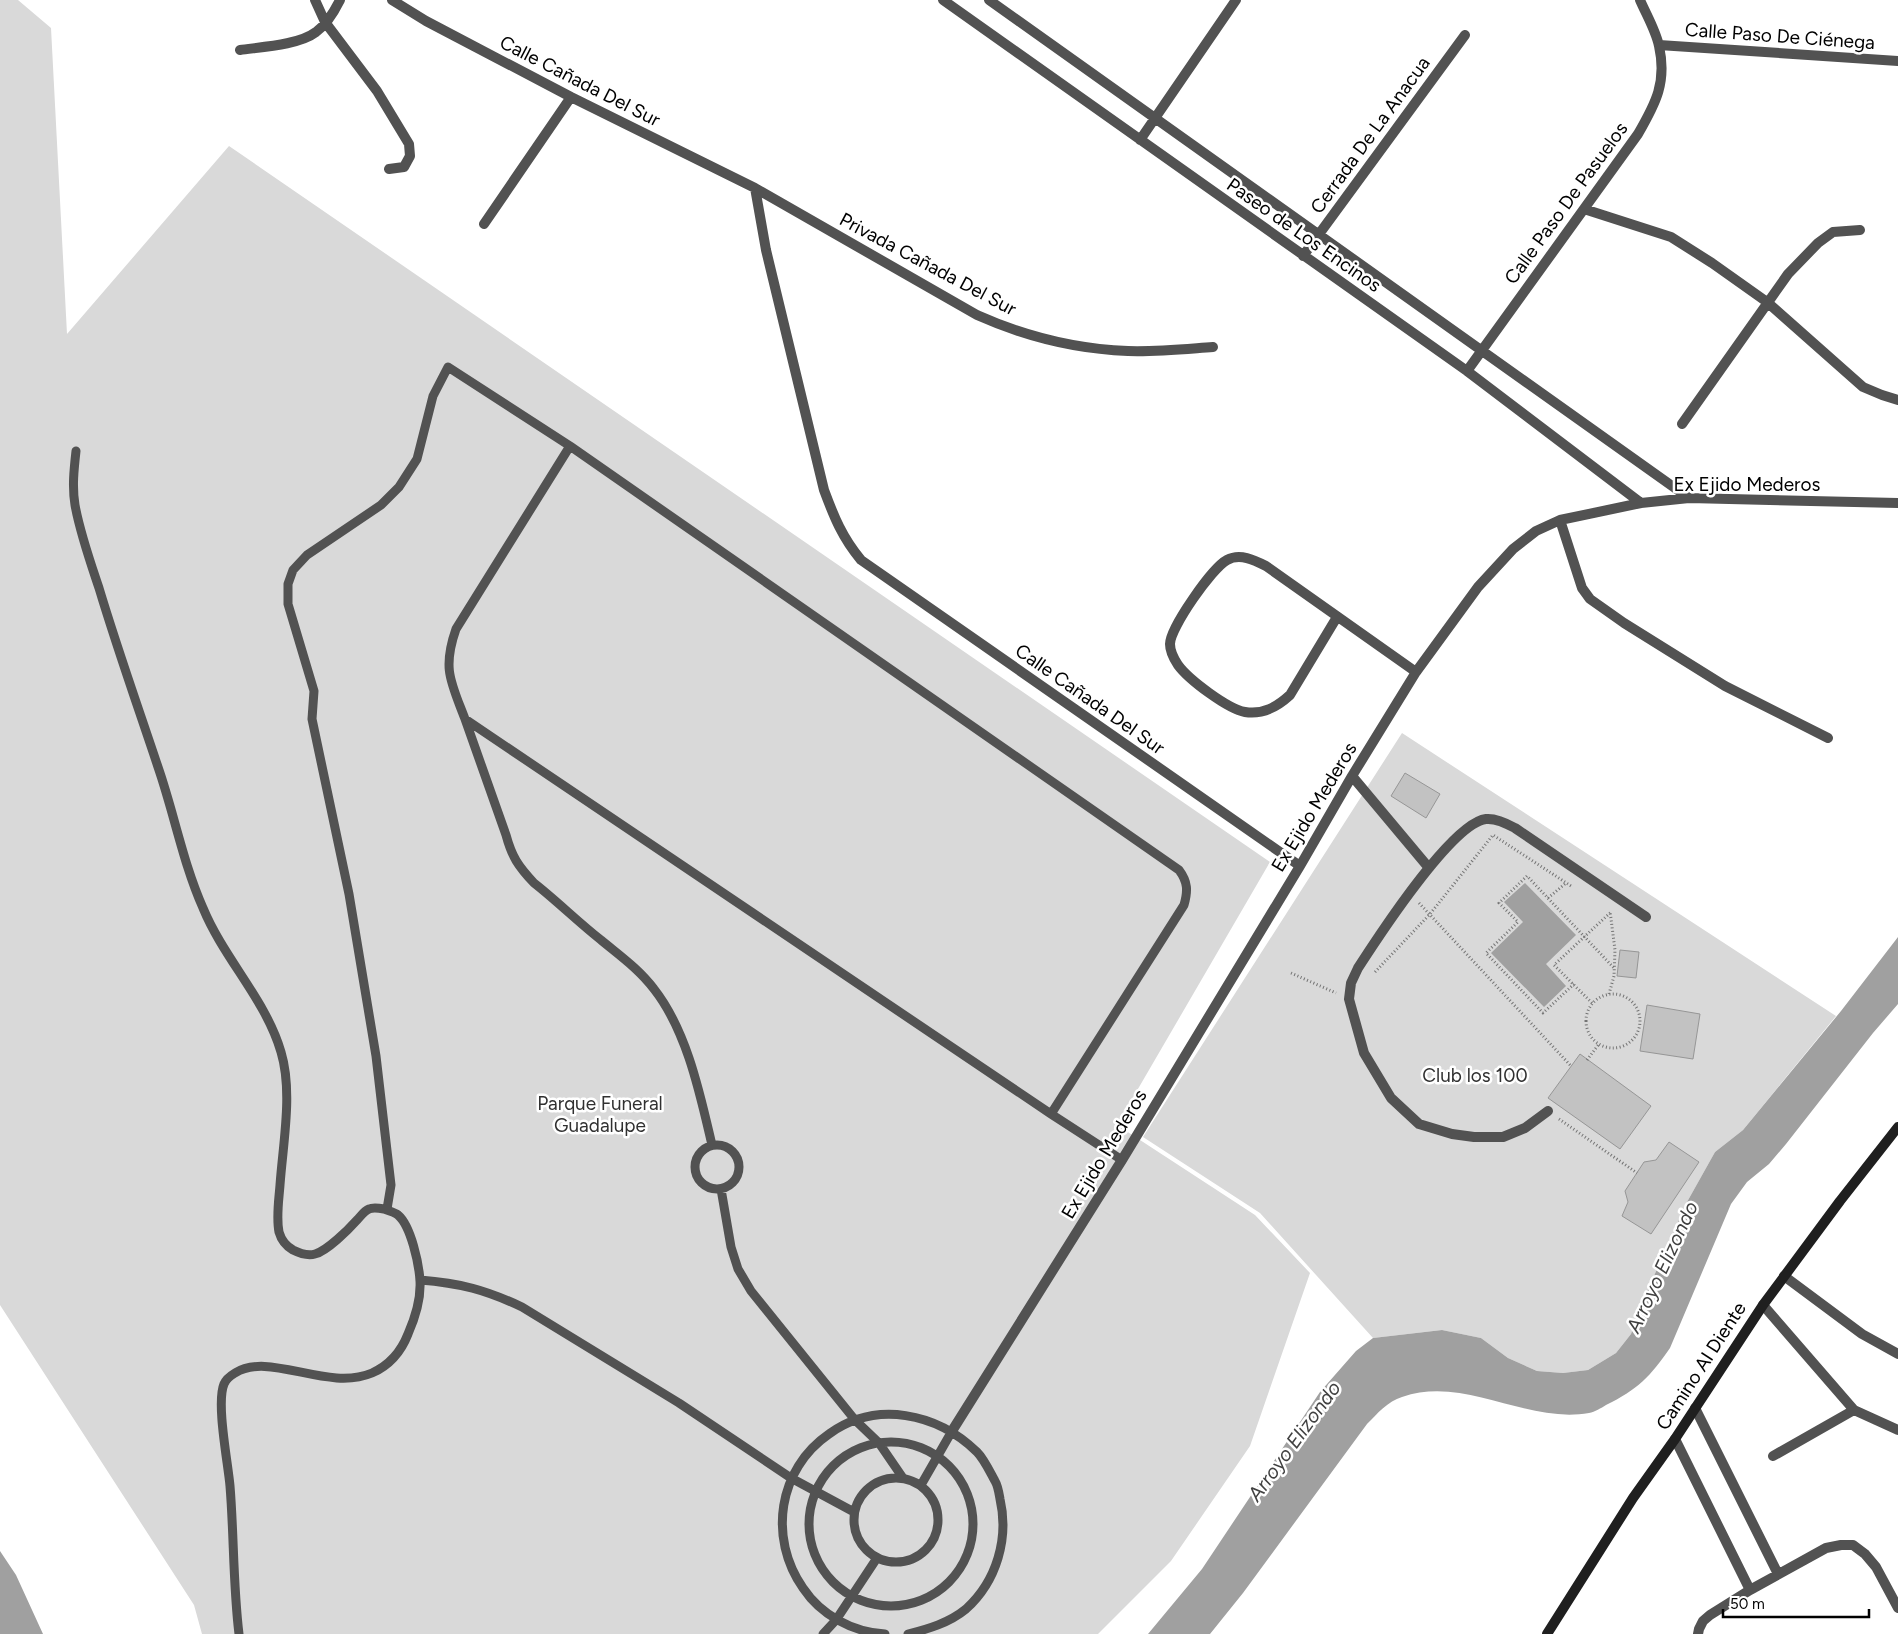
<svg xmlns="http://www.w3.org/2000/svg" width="1898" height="1634" viewBox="0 0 1898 1634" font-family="Figtree,sans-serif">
<rect width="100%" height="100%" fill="#fff"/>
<path fill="#d9d9d9" d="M0 0H18L51 28 67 334 229 146 1270 862 1117 1125 1255 1215 1310 1273 1250 1446 1171 1561 1098 1634H202L194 1605 0 1305Z
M1402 733 1836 1016 1743 1130 1715 1152 1687 1202 1645 1296 1631 1334 1616 1353 1588 1370 1563 1373 1537 1371 1508 1358 1481 1338 1442 1330 1373 1338 1260 1213 1143 1137Z"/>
<path fill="#a0a0a0" d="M1525 883 1576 935 1546 964 1566 986 1544 1007 1491 953 1523 922 1504 902Z
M1898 937V1004L1873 1033 1786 1144 1769 1164 1747 1182 1731 1204 1670 1348C1651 1376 1637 1390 1606 1405 1601 1408 1595 1412 1589 1413 1525 1424 1465 1375 1402 1397 1388 1401 1377 1414 1367 1424L1243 1593 1210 1634H1148L1202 1569 1320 1392 1356 1351 1373 1338 1442 1330 1481 1338 1508 1358 1537 1371 1563 1373 1588 1370 1616 1353 1631 1334 1645 1296 1687 1202 1715 1152 1743 1130 1841 1011Z
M0 1551 16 1575 43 1634H0Z"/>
<path fill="#c2c2c2" stroke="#969696" d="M1405 773 1440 794 1426 818 1391 796Z
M1620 950 1639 952 1636 978 1617 976Z
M1647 1005 1700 1014 1693 1059 1640 1051Z
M1580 1054 1651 1106 1620 1149 1548 1098Z
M1669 1142 1699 1162 1651 1234 1622 1216 1628 1202 1625 1191 1644 1162 1656 1160Z"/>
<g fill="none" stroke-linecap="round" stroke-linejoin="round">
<path stroke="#747474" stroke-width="3" stroke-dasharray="1 2.5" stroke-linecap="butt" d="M1548 898 1566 883
M1419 903 1571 1066
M1375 972 1430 914 1493 835 1571 886
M1291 973 1336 993
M1574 984 1543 1013 1486 953 1518 922 1499 903 1527 876 1614 968
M1586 1021a27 27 0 1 1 54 0a27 27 0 1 1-54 0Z
M1609 994 1614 976 1615 950 1610 911
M1592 1003 1554 965 1611 912
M1587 1060 1599 1044
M1559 1119 1637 1173"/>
<path stroke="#525252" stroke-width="9" d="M570 446 456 629C442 669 451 682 465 719L1051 1114 1122 1160
M76 451C74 469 72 487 75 505 80 533 90 561 99 588 117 648 138 707 158 767 174 813 183 863 203 908 224 959 266 1000 281 1052 293 1092 283 1143 280 1185 279 1199 276 1217 279 1232 281 1239 286 1246 293 1250 299 1253 308 1256 315 1254 327 1251 349 1229 357 1220 361 1216 364 1211 369 1209 373 1207 379 1208 384 1209 387 1210 396 1213 398 1215 411 1226 419 1264 420 1281 421 1299 415 1318 408 1334 401 1352 390 1365 372 1373 327 1392 269 1351 235 1373 230 1376 226 1379 224 1384 216 1403 228 1463 230 1486 234 1535 233 1585 239 1634
M465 719 506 835C512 857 518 866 534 883 557 901 578 922 601 940 619 955 639 969 654 989 687 1031 700 1094 712 1145
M695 1167a22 22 0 1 1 44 0a22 22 0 1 1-44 0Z
M721 1189 731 1247 738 1269 751 1291 855 1420 879 1443 903 1478
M387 1209 391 1185 376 1056 349 894 312 719 314 691 288 604V584L293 570 307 555 381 505 399 487 417 459 433 396 448 367 570 446 1179 870C1188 882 1188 891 1184 905L1051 1114
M420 1280C460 1283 486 1290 522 1307L679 1403 791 1478 854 1512
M809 1524a82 82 0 1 1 164 0a82 82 0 1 1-164 0Z
M854 1520a42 42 0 1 1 84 0a42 42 0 1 1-84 0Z
M921 1485 952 1431
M823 1634 836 1620 877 1558
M885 1634C852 1632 821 1615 803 1588 768 1538 778 1469 829 1434 876 1400 937 1413 977 1452 984 1459 990 1472 995 1481 998 1486 999 1493 1000 1499 1009 1538 997 1581 966 1609 949 1623 928 1629 908 1634"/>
<path stroke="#525252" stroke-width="10" d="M315 0 325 22 377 91 409 144 410 156 404 167 389 169
M392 0 426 21 571 97 755 188 977 315C1024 336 1076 349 1128 351 1156 352 1185 349 1213 347
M943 0 1467 371 1641 503
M989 0 1689 498
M1659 45 1898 61
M240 50C261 47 299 45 316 32 326 25 335 10 340 0
M1140 140 1236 0
M755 188 766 250 824 490C834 517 842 537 861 560L1300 866
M1584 209 1671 237 1712 263 1767 302 1863 387 1882 395 1898 400
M484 224 571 97
M1303 256 1465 35
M1467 371 1638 134C1656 103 1667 82 1659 46 1656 31 1646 14 1640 0
M1682 424 1788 274 1818 243 1833 232 1860 230
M1560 520 1582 588 1590 599 1624 623 1725 686 1828 738
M1337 617 1290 695C1277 707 1263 715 1245 712 1228 709 1189 680 1178 665 1174 659 1170 650 1170 644 1170 628 1212 568 1227 560 1240 553 1254 560 1266 566L1416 672
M1352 776 1429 868
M1548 1111 1525 1128 1503 1137H1474L1452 1134 1419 1124 1391 1098 1364 1053 1349 999 1351 983 1358 968C1378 937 1452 823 1486 819 1496 818 1506 823 1515 828L1646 917
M1784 1276 1862 1334 1898 1354
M1763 1305 1854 1410 1898 1430
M1695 1408 1778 1574
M952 1431 1122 1160 1300 866 1352 776 1416 672 1478 587 1513 549 1536 531 1560 520 1641 503 1689 498 1898 503
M1675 1439 1750 1590
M1773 1456 1854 1410
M1698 1634 1699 1629 1703 1621 1710 1615 1750 1590 1826 1548 1841 1545H1853L1865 1554 1876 1567 1898 1608"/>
<path stroke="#1f1f1f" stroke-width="10" d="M1547 1634 1633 1498 1675 1439 1763 1305 1840 1201 1898 1127"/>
</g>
<g text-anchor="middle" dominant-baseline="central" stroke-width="5" stroke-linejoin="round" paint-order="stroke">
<g font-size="19" fill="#000" stroke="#fff">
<text transform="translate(1780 36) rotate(4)">Calle Paso De Ciénega</text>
<text transform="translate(580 81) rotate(27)">Calle Cañada Del Sur</text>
<text transform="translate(1370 135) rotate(-54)">Cerrada De La Anacua</text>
<text transform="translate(1566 203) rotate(-54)">Calle Paso De Pasuelos</text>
<text transform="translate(1304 235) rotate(35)">Paseo de Los Encinos</text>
<text transform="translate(928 264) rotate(28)">Privada Cañada Del Sur</text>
<text x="1747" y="484">Ex Ejido Mederos</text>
<text transform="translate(1090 699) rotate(35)">Calle Cañada Del Sur</text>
<text transform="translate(1314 807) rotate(-59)">Ex Ejido Mederos</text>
<text transform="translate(1104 1154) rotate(-59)">Ex Ejido Mederos</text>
<text transform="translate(1701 1366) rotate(-57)">Camino Al Diente</text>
</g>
<g font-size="19" fill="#303030" stroke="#fff">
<text x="1475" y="1075">Club los 100</text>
<text x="600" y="1103">Parque Funeral<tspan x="600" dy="22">Guadalupe</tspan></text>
</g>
<g font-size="20" font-style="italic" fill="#414141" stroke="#fff">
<text transform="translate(1662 1267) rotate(-65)">Arroyo Elizondo</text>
<text transform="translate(1294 1441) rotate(-54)">Arroyo Elizondo</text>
</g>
</g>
<path d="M1723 1609v8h146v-8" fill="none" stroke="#000000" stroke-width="2.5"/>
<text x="1730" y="1609" font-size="15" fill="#000000" stroke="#ffffff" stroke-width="4" paint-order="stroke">50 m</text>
</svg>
